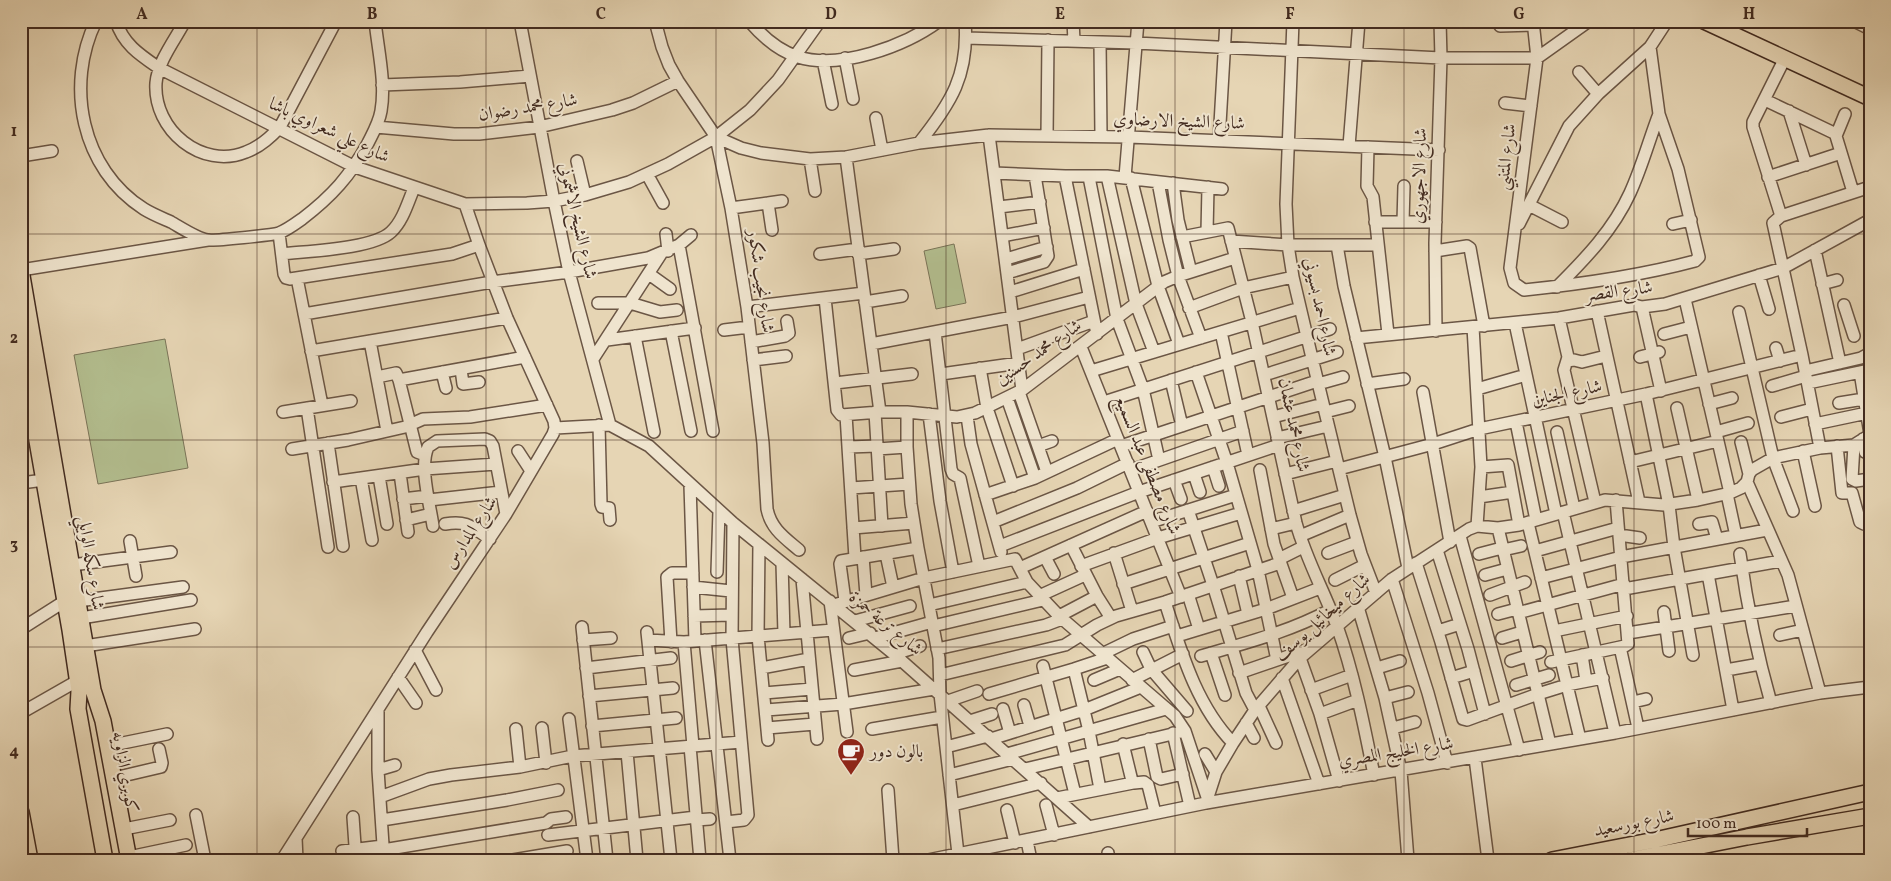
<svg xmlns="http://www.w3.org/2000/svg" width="1891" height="881" viewBox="0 0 1891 881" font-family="Vollkorn,Amiri,serif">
<rect width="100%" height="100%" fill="#e6d5b4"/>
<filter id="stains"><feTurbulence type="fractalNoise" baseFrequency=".004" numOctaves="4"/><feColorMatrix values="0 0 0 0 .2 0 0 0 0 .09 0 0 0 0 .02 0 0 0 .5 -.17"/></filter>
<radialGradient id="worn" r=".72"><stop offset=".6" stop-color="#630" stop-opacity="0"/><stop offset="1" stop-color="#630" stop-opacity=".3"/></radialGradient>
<path fill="#b3be8f" stroke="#7a7458" d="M954 244 966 303 936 309 924 251Z
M165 339 188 468 98 484 74 355Z"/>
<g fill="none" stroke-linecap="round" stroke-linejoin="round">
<defs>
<path id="minor" d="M96 21C65 85 81 169 144 209 152 214 162 218 171 222 180 227 198 239 208 240 216 241 271 235 279 233 287 230 295 224 302 219 332 196 350 176 368 143 373 133 379 123 381 111 386 83 378 50 375 21
M116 21C123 44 140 55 159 68L355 167 465 204 527 203 554 201 585 195 629 182 668 164 716 137 750 110 778 80 820 21
M185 21C175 40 158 61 156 83 153 130 202 170 246 152 260 147 270 138 280 127L336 21
M520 21 554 201 569 272 610 425
M655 21 662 47 669 65 678 81 716 137 731 208 747 307 763 443 767 509C771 529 785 538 799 550
M749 21C761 35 779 51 798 57 840 70 905 46 939 21
M1073 21 1074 41
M1293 21 1286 204 1288 245 1293 277 1312 358 1350 515 1361 554 1376 593
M1533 21 1537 58 1510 268 1514 283 1524 290C1582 284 1639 276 1695 261L1699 257 1678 169 1659 114 1650 47
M1854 21 1870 29
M1500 26 1533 25
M966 38 1136 43 1441 58H1537L1589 21
M1100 42 1101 136
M845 58 853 99
M823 60 832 104
M1579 72 1598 94
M382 85 460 82 530 76
M1765 100 1836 134
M1505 103 1531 106
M1789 111 1806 165
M1845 114 1836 136 1853 192
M876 118 882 150
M376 127 454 134H479L539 127 612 110 633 103 678 81
M989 135 1022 390
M1047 136 1048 40
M716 137 741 148 761 153 810 159 846 157 919 143 989 135 1129 137 1439 150
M1219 141 1226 21
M919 143C951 103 969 75 965 21
M1349 146 1359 21
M1368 147 1367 186 1373 197 1388 334
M21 156 52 151
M846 157 880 412
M810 159 815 191
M577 161 585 195
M994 173 1065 176H1107L1222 189
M647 174 663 203
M1065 176 1097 334
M1107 176 1136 304 1154 352
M1089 177 1117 319 1143 389 1159 460
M1125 177 1138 21
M1768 177 1841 153
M1131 178 1158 286 1179 344
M1158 182 1169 240 1178 276 1201 338
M1173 183 1178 220 1191 272
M768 203 772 230
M1529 205 1562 222
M999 207 1040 202
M731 208 782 201
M1781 216 1753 127V122L1785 58
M1375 222H1436
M1403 222 1404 186
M1519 224 1569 126 1598 94 1650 47 1667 21
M1673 224 1691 220
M1207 232 1208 187
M279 233 284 274 286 278 290 279 452 254 479 245
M666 234 668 251
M1002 236 1044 228
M1182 237 1228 228 1252 322 1296 523C1306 559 1324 591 1337 626 1354 674 1364 725 1374 775
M1231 241 1288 245H1377
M679 245 713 431
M1337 245 1344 286 1385 457 1408 568
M1815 250 1840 363
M1435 251 1467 246 1470 248 1484 326
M282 254C308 251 373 249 391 232 403 221 408 202 414 188
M820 254 858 249
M858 254 894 249
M1006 259 1047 247
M21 270 208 240
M1007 273 1044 262 1048 256 1035 175
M649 274 670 289
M1759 275 1769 309
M297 278 322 405
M1822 284 1837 280
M1557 287C1586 258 1613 230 1630 193 1642 167 1649 140 1659 114
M1010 292 1084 269
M825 298 837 410 841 415 880 412H907L957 417 975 413 1022 390 1164 282 1178 276 1235 258
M1685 299 1730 493
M865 302 902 296
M598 303H630L660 312 677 310
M1844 305 1854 336
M747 307 864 293
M1642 307 1661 391
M1189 308 1243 288 1293 277
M1597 311 1639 502
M1739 312 1773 458 1793 511
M304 314 492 282 569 272 648 258 679 245 691 235
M1559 318 1568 357 1564 370 1595 502
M1515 323 1556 514
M1473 327 1481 467 1477 526
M724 330 749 327
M671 331 691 431
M1436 331 1435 243 1441 58 1440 21
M935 332 951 469 953 474 960 478 979 566
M1221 332 1248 455
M1664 334 1691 327
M635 336 654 432
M1356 338 1559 318 1634 305 1642 307 1665 304 1783 268 1870 220
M607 340 695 328
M370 341 387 431
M751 342 785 336 789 333 787 321
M871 344 1013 317 1089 297
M1081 347 1181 597
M1776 348 1780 361
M1017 349 1094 321
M311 351 507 318
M1640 357 1659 352
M593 359 661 254
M753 360 786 356
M1567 361 1574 360 1582 362 1606 356
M980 368 987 408 1013 486
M461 369 463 384 479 382
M1091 371 1300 308
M1805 371 1861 358 1870 353
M442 372 446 388
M1196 372 1227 463 1258 570 1277 660
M1860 372 1870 434
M941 374 1019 363
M1264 375 1337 352
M377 377 396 373 399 380 525 357
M399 380 417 452 425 455
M1171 380 1182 426
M835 383 912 374
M1808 383 1870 370
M1318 384 1343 377
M1367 384 1404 379
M1772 386 1806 376
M1477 389 1526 375
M1019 392 1047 472
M1423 392 1450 542
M1646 394 1669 505 1674 547 1693 655
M1007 398 1035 478
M1104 402 1330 329
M1839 403 1864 399
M1709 404 1732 398
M307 408 328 547
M1677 408 1698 500
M283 412 351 401
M875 412 882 526
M907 412V447L911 504 918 548 939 658 940 694 958 854
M1325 412 1349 406
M929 414 940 501 953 572
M846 415 855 558
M967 416 971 444 1001 552
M1273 417 1323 404
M1781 417 1812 409
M1516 422 1536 520
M1815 424 1867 413
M599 425 601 504 602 507 609 508 610 520
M555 428 610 425 649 446 733 523 894 654 1089 827
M1557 432 1574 508
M1716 432 1748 423
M1277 438 1328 426
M1863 439 1865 452
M1741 442 1749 474
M328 443 343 546
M1854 445 1852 479 1856 481 1870 479
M1038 446 1052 441
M1121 446 1317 381
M1837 446 1842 493H1852L1860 522 1864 524 1870 523
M848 447 877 446
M1820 448 1802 355 1773 223 1781 216 1870 187
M292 449 348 440 405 427 423 419 470 417 547 405
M877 449 907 447
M518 451 531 471
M1803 451 1815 506
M1630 462 1718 441
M1213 467 1219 486
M1481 467 1508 465 1519 525
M1339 469 1433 444 1479 429 1646 394 1802 355
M1131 470 1243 431
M1260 470 1274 544 1293 598
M400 473 408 532
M1194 474 1200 492
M1285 474 1337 461
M379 476 387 524
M361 478 372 540
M1174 480 1181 499
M333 482 425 469 496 464
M1747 482 1788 575 1820 693
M21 483 44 480
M690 485 695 641
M851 488 909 484
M1727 494 1736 536
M985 495 1035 478 1118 439
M1479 497 1513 492
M403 499 428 496
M429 500 501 492
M1188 510 1213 585 1246 693 1255 710
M1293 511 1345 495
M1563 512 1615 733
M406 520 431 514
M993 522 1077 488 1128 463
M1151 522 1236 495
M1528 523 1580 739
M445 524C467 520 472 527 490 539
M1699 524 1712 522 1717 539
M433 526C430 504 419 467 428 447L437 441 485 439 490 441 493 446 506 514
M853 528 914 523
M1498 528 1550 744
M1271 529 1296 523
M1619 535 1640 538
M1300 536 1350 515
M1460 536 1519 750
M130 541 136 576
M759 544 758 636 768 740
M1071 545 1097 596 1111 618
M1000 546 1139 492 1279 445
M1437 550 1468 649 1485 714
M1503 550 1521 546
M1535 551 1618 528
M1114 553 1132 611
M1328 553 1357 542
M886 554 893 587
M1479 554 1502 548
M1740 554C1747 604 1757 654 1771 703
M863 557 866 595
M1045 557 1054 574
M1279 559 1303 547
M782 563 784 634
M1416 563 1441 642 1463 719 1467 720 1538 694 1567 685 1603 678
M72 565 171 552
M1081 566 1158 538 1241 513
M1020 568 1147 511
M717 572 719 511
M1708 574 1733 710
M1485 575 1507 569
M1239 576 1248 614
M1541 578 1621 557 1767 530
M802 579 817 739
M1392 579 1428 693 1447 763
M1335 580 1365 565
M1123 584 1250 543
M693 587 731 591
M1624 589 1781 561
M1188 594 1199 629
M1490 595 1525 582
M1039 596 1085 575
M78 601 183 587
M830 601 847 732
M845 601 840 564 841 561 918 548
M1165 602C1181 651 1196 705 1233 743
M834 605 924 578 1015 559 1027 582 1059 616 1175 716 1185 731 1207 797
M929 605 1027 582
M1358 607 1385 698 1401 771 1408 860
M1664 612 1669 651
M1518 613 1624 584
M1498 614 1517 609
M694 616 731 615
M1059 616 1097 596
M81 618 191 600
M855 621 910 606
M933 626 1043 600
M582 627 607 860
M21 629 65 601
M1438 631 1460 624
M1554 631 1627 616
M647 632 671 860
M1628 633 1796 606
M1780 635 1803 630
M1177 636 1266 609 1320 588
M849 638 870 633
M875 638 932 622
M1502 638 1522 632
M583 640 611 638
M648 640 684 642 833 630
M705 640 730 860
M671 642 667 577 672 573H693
M684 642 693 746
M85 646 195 629
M1620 647 1638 728
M937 649 1046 625 1062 619
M415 650 436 690
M1143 652 1151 669 1187 711
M1211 653 1225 695
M894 654 920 646
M1102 654 1133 639 1173 626
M1582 655 1586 681
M1201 656C1245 643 1289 632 1330 610
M1300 658 1320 714 1339 781
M1511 661 1540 652
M1551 662 1625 646 1628 644 1616 500
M1043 666 1075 794
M586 668 671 658
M761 668 809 659
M1377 668 1400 661
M1074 669 1089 731 1100 789
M854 670 902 661
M1726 670 1760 664
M1239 673 1306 650
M940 675 1065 645 1097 625 1116 616 1165 602 1280 563
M398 677 416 703
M1282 678 1319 784
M1451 678 1474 671
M1094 680 1120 669
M1132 680 1183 654
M1516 685 1549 675
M1311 690 1352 675
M764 693 812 689
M989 694 1074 669 1107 658
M589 696 673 688
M1385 698 1408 692
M948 701 977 691
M1633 702 1646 699
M1024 705 1030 726
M1259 706 1276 743
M378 709V770L384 860
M1003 709 1010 733
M766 710 843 704 934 689
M21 713 77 681
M1320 714 1358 700
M569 719 587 860
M970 721 992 714
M1246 723 1254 738
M592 726 676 718
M542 728 546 763
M767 728 815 724
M1393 728 1415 722
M516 729 520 767
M872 729 942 717
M1173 733 1190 806
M991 739 1084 710 1141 687
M1149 739 1157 777 1161 779 1183 774
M1123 744 1132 781 1134 783 1144 782 1148 785 1155 813
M108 746 167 734
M690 746 700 860
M946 747 988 736
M627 752 637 860
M1007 754 1166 709
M1205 754 1216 772
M1475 758 1488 860
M1025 769 1185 731
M378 770 395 765
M949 775 1013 759
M114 778 161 767 162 763 159 749
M888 790 893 860
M380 797 429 779 451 775 520 767 573 756 741 742
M1057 798 1133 783
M1206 803 1216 772 1233 743 1255 710 1300 658 1392 579 1469 529 1477 526 1498 528 1519 525 1605 500 1664 505 1698 500 1730 493 1741 488 1747 482 1749 474 1752 470 1773 458 1820 448 1854 445 1870 435
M953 805 1041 783
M1046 805 1054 835
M1007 810 1015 843
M196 815 205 860
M353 817 356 860
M382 820 507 800 558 790
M696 820 710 819
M726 822 744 820 748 815 732 639 733 523
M124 829 170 820
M548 835 696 817
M296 838 297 860
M1027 841 1031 860
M383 850 546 823 551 819 566 817
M342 851 383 846
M1108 853 1109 860
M129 857 186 845
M282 860 427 632 506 514 553 434 555 428 554 421 507 318 479 245 465 204
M513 860 567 851
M928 860 1206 803 1615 733 1820 693 1870 687"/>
<path id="major" d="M1704 21 1870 98
M21 270 93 690 103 721 129 860
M21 349 70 630 79 691 78 709 105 860
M21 812 30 860
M1552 860 1655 840 1870 792
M1630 860 1747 837 1870 816"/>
</defs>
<use href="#minor" stroke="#6b5645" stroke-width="14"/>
<use href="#major" stroke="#422b20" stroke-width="18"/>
<use href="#minor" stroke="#efe4ce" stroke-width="11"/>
<use href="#major" stroke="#e6d5b4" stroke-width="15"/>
</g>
<path fill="none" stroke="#422b20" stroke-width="1" stroke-opacity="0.55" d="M257 21V860M486 21V860M716 21V860M946 21V860M1175 21V860M1404 21V860M1634 21V860M21 234H1870M21 440H1870M21 647H1870"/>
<defs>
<symbol id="cafe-pin" viewBox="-11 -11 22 30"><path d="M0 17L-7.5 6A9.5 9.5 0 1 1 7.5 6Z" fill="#8f2418" stroke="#efe4ce"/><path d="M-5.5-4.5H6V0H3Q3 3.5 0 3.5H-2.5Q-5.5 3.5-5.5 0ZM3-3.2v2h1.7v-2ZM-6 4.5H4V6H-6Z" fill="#fff"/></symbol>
</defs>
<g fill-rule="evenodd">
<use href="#cafe-pin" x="835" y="736" width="32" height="43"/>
</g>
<g text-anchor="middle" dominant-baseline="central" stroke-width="4" stroke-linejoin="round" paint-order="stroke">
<g font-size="18" fill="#422b20" stroke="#efe4ce">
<text transform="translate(528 108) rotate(-9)">شارع محمد رضوان</text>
<text transform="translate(1179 122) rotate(2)">شارع الشيخ الارضاوي</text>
<text transform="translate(329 131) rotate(25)">شارع علي شعراوي باشا</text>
<text transform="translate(1507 157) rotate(-83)">شارع المتنبي</text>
<text transform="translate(1420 176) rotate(-88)">شارع الاجهوري</text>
<text transform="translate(577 221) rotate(77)">شارع الشيخ الاشموني</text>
<text transform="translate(760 281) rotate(82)">شارع نجيب شكور</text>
<text transform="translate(1619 292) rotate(-7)">شارع القصر</text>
<text transform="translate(1319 307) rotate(78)">شارع احمد بسيوني</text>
<text transform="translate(1039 353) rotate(-35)">شارع محمد حسنين</text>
<text transform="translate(1567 394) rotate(-12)">شارع الجناين</text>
<text transform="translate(1293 425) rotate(78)">شارع محمد عثمان</text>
<text transform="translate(1147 465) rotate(68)">شارع مصطفى عبد السميع</text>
<text transform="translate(471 533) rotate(-57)">شارع المدارس</text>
<text transform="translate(90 563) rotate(81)">شارع سكه الوايلي</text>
<text transform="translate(1323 618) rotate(-42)">شارع ميخائيل يوسف</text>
<text transform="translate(885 624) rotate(40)">شارع ترعة حمزة</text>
<text transform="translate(1396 753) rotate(-9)">شارع الخليج المصري</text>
<text transform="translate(124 772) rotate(80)">كوبري الزاويه</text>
<text transform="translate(1634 824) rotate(-11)">شارع بورسعيد</text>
</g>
<g font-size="18" fill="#422b20" stroke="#efe4ce" text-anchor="start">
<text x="870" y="752">بالون دور</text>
</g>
</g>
<rect width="1891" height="881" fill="none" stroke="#e6d5b4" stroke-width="55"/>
<path d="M1688 828v8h119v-8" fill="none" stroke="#422b20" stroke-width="2.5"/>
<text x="1696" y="828" font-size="15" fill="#422b20" stroke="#efe4ce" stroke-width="4" paint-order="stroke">100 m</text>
<rect x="28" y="28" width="1836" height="826" fill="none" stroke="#422b20" stroke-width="2"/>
<g font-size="16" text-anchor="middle" font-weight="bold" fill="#422b20">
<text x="142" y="19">A</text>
<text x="372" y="19">B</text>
<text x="601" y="19">C</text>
<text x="831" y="19">D</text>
<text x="1060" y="19">E</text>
<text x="1290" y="19">F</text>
<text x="1519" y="19">G</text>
<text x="1749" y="19">H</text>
<text x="14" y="136">1</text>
<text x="14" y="343">2</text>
<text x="14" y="549">3</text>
<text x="14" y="756">4</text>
</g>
<rect width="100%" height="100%" filter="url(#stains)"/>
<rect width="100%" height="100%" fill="url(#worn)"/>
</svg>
